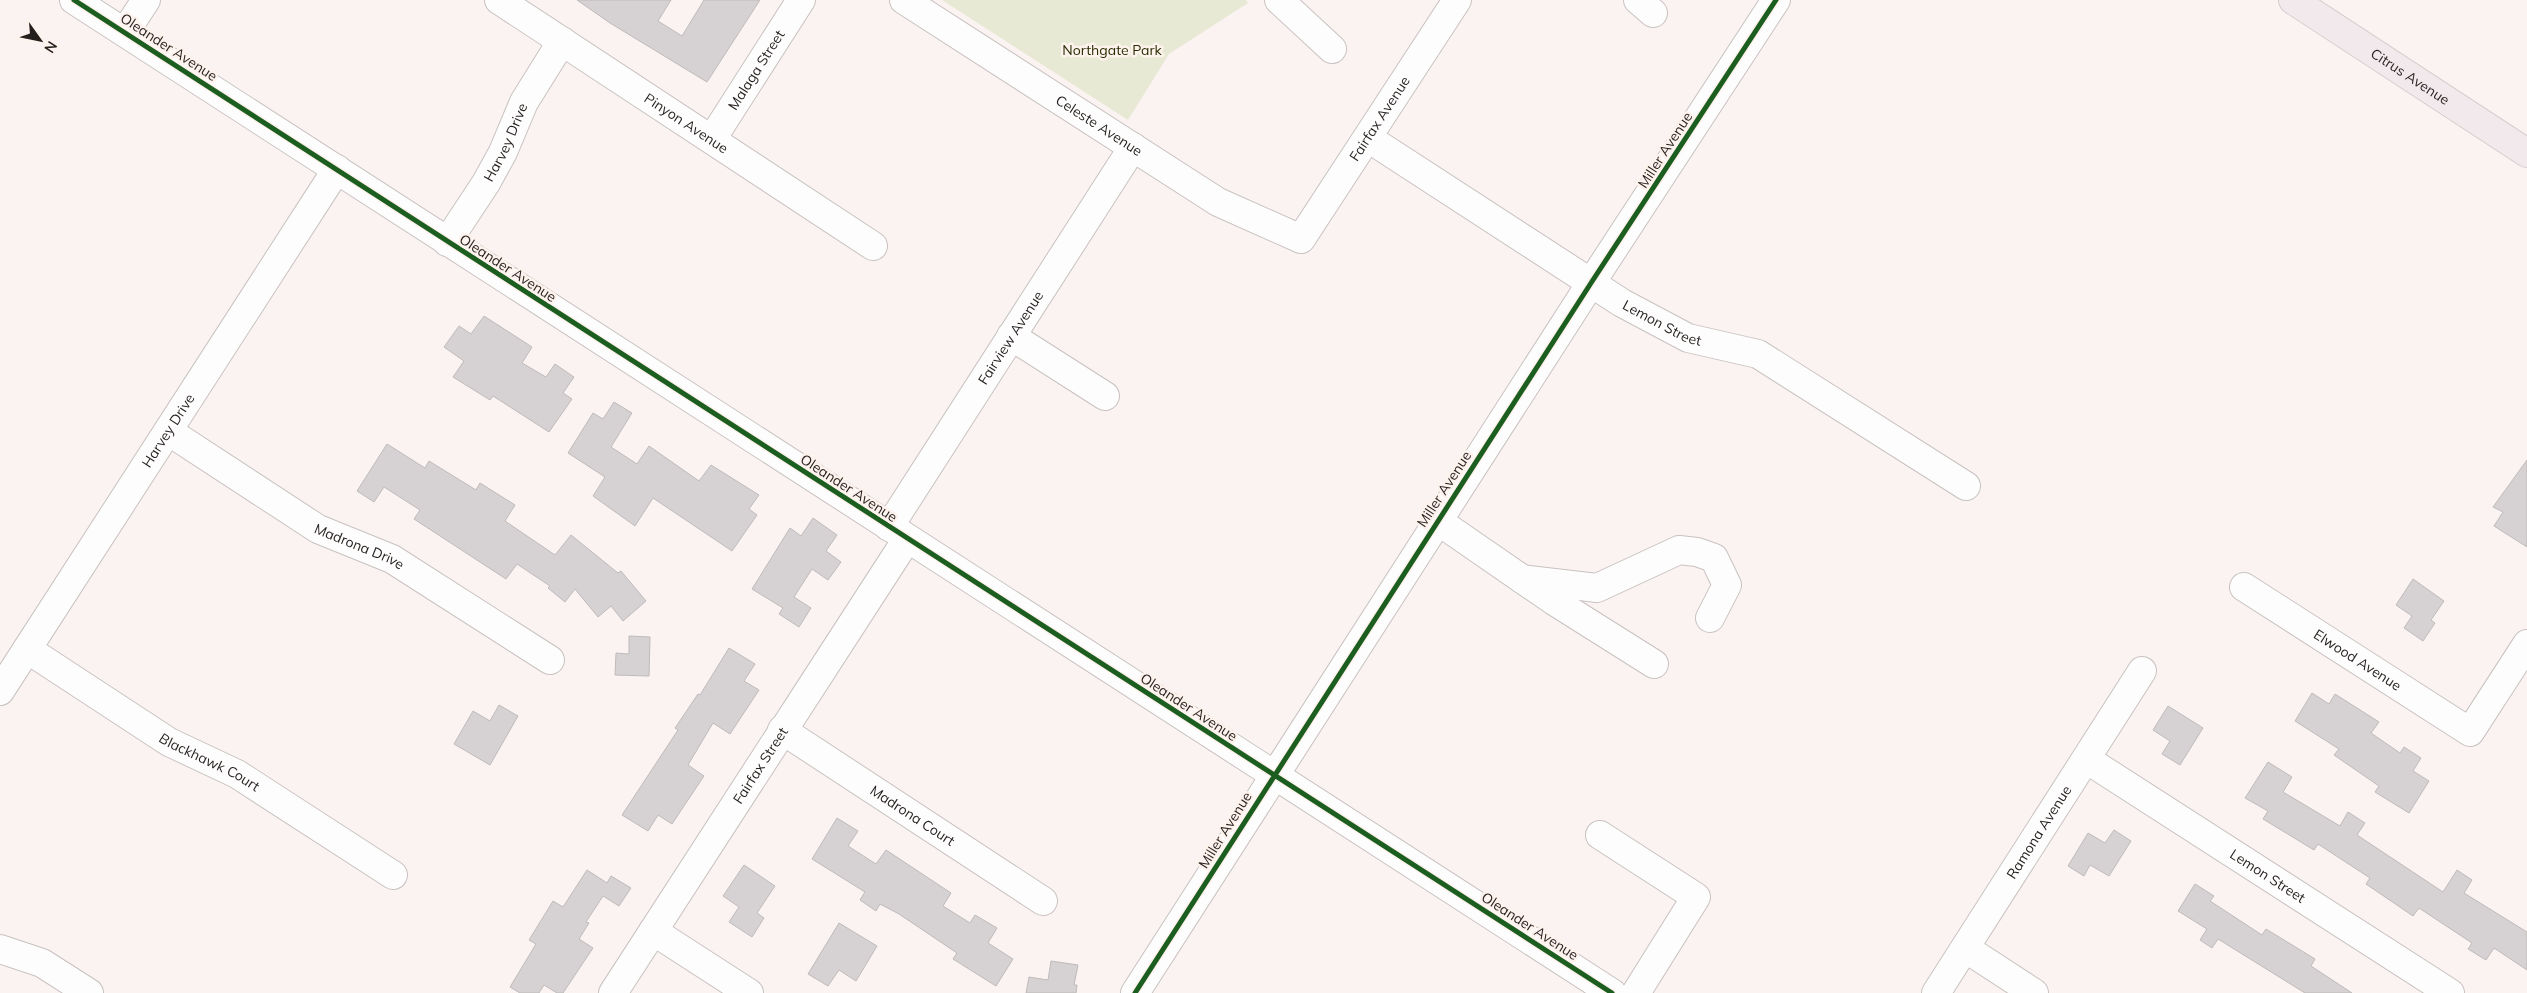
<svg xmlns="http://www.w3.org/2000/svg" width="2527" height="993" viewBox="0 0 2527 993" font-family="Mulish,sans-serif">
<rect width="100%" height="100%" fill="#faf3f1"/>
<path fill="#e8e9d4" d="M942 0H1246L1248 3 1169 54 1128 120Z"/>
<path fill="#d6d1d2" stroke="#bfbabb" d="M577 0H671L658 21 682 36 704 0H760L707 82 610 23Z
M484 316 532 347 522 363 546 377 555 364 574 377 563 393 572 399 549 432 493 396 490 400 453 377 464 361 444 347 459 326 471 334Z
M614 402 632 413 611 447 637 464 649 446 699 481 711 465 759 495 749 509 757 515 732 551 653 498 635 526 593 496 605 477 568 453 593 413 603 419Z
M387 444 425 468 429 461 476 490 480 483 515 505 505 521 555 555 571 535 618 573 621 571 646 601 623 621 611 606 598 617 575 589 565 602 548 588 550 586 517 564 506 579 414 519 420 510 384 487 374 502 357 491Z
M2527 460V547L2494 526 2503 512 2493 507Z
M813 518 837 535 826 551 841 562 828 580 812 569 794 597 811 608 799 627 779 614 783 608 752 589 790 528 801 536Z
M2413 579 2444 601 2431 620 2435 623 2423 641 2404 628 2412 616 2396 605Z
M629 636 650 637 649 676 615 675 616 653 629 654Z
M729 648 755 664 744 681 759 690 730 734 713 723 688 765 704 776 672 824 658 815 648 831 622 815 678 730 675 728 698 694 700 695Z
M2312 693 2329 704 2335 694 2379 722 2371 733 2400 753 2404 747 2421 758 2413 771 2429 781 2409 813 2375 792 2379 786 2334 755 2339 749 2295 721Z
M499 705 518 716 490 765 454 744 473 711 490 721Z
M2168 706 2203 728 2180 765 2162 754 2170 741 2153 730Z
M2268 762 2292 777 2283 792 2340 826 2348 812 2365 823 2357 835 2443 892 2457 870 2472 880 2464 893 2527 932V970L2494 948 2486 960 2468 949 2472 943 2419 908 2413 916 2366 884 2370 878 2318 844 2314 850 2263 819 2268 811 2245 798Z
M837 818 858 831 848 846 876 864 886 850 951 893 943 906 970 923 975 915 997 928 988 943 1013 959 996 986 953 959 957 953 899 914 880 904 876 911 860 900 865 892 812 859Z
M2114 830 2131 841 2109 876 2090 865 2084 876 2068 866 2088 833 2105 843Z
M744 865 775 886 757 913 764 918 752 937 729 922 739 907 723 896Z
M587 870 607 883 611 876 631 888 619 906 603 896 586 922 589 923 579 939 593 948 563 993H557L544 985 539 993H520L510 987 536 944 529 940 553 901 563 907Z
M2195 884 2214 896 2210 901 2262 935 2266 929 2315 959 2311 966 2352 993H2305L2218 939 2212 948 2200 940 2207 929 2178 911Z
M839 923 877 946 856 981 839 970 828 986 808 974Z
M1051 961 1078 965 1074 985H1077L1076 993H1026L1029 977 1048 980Z"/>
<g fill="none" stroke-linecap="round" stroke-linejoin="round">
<defs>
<g id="minor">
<path d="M74 0 1612 993"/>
<path id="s1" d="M499 0 873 246"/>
<path id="s2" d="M904 0 1218 202 1301 239 1457 0"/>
<path d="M1279 0 1332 49"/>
<path d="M1638 0 1653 13"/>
<path d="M125 32 146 0"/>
<path id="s3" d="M1368 138 1622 303 1688 338 1758 354 1966 486"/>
<path id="s4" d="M712 139 801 0"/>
<path id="s5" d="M447 242 486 183 503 152 524 102 562 41"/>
<path d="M1011 336 1105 396"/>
<path id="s6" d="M168 431 318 529 392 559 550 660"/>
<path d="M1438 521 1554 601 1654 664"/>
<path id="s7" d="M889 527 1133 147"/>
<path d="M1522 579 1597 588 1679 550 1697 552 1714 558 1727 585 1710 618"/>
<path id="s8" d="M2244 587 2470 732 2527 644"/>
<path id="s9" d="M27 649 169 742 237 774 393 875"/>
<path id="s10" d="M0 691 337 169"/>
<path id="s11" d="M782 730 1043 901"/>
<path id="s12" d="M2086 759 2450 993"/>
<path d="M1600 835 1696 897 1636 993"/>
<path d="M653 931 749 993"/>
<path d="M1965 948 2034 993"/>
<path d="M0 949 42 963 89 993"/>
<path id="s13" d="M613 993 907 539"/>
<path d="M1135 993 1591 283 1776 0"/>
<path id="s14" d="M1936 993 2142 671"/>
</g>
<g id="major">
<path id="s15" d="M2293 0 2527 153"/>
</g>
</defs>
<use href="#minor" stroke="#c8c2c0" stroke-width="30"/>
<use href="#major" stroke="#d2cecd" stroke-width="30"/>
<use href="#minor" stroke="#fefdfd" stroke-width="28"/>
<use href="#major" stroke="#f1e9ec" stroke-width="28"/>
<defs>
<path id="cycleway" d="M74 0 1612 993
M1135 993 1591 283 1776 0"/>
</defs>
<use href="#cycleway" stroke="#fef2ed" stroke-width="8"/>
<use href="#cycleway" stroke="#1b5e20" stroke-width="5"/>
</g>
<g text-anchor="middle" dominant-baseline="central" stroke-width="5" stroke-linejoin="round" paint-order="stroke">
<g font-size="14" fill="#241f1d" stroke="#fef2ed">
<text transform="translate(169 47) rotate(33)">Oleander Avenue</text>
<text stroke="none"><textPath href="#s4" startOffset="82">Malaga Street</textPath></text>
<text stroke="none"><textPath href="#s15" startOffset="140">Citrus Avenue</textPath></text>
<text stroke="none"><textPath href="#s2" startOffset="608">Fairfax Avenue</textPath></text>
<text stroke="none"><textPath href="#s1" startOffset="224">Pinyon Avenue</textPath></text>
<text stroke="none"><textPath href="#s2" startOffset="232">Celeste Avenue</textPath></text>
<text stroke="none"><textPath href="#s5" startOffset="116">Harvey Drive</textPath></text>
<text transform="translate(1665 150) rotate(-57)">Miller Avenue</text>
<text transform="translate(508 268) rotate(33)">Oleander Avenue</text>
<text stroke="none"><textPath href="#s3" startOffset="348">Lemon Street</textPath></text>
<text stroke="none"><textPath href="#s7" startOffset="225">Fairview Avenue</textPath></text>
<text stroke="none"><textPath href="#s10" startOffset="310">Harvey Drive</textPath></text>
<text transform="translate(849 488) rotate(33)">Oleander Avenue</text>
<text transform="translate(1444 489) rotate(-57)">Miller Avenue</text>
<text stroke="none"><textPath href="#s6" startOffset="224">Madrona Drive</textPath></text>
<text stroke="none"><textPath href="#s8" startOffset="135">Elwood Avenue</textPath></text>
<text transform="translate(1189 707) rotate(33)">Oleander Avenue</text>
<text stroke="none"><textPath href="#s9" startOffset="215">Blackhawk Court</textPath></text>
<text stroke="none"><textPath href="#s13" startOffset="271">Fairfax Street</textPath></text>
<text stroke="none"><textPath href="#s11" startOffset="156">Madrona Court</textPath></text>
<text transform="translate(1225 830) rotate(-58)">Miller Avenue</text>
<text stroke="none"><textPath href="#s14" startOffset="191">Ramona Avenue</textPath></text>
<text stroke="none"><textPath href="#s12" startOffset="216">Lemon Street</textPath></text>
<text transform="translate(1530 926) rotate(33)">Oleander Avenue</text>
</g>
<g font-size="14" fill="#2a2e05" stroke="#fef2ed">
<text x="1112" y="50">Northgate Park</text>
</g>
</g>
<g transform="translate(40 40) rotate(123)" stroke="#fef2ed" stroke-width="4" paint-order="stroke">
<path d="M0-4L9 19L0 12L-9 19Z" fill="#241f1d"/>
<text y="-8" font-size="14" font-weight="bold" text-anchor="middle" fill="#241f1d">N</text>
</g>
</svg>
